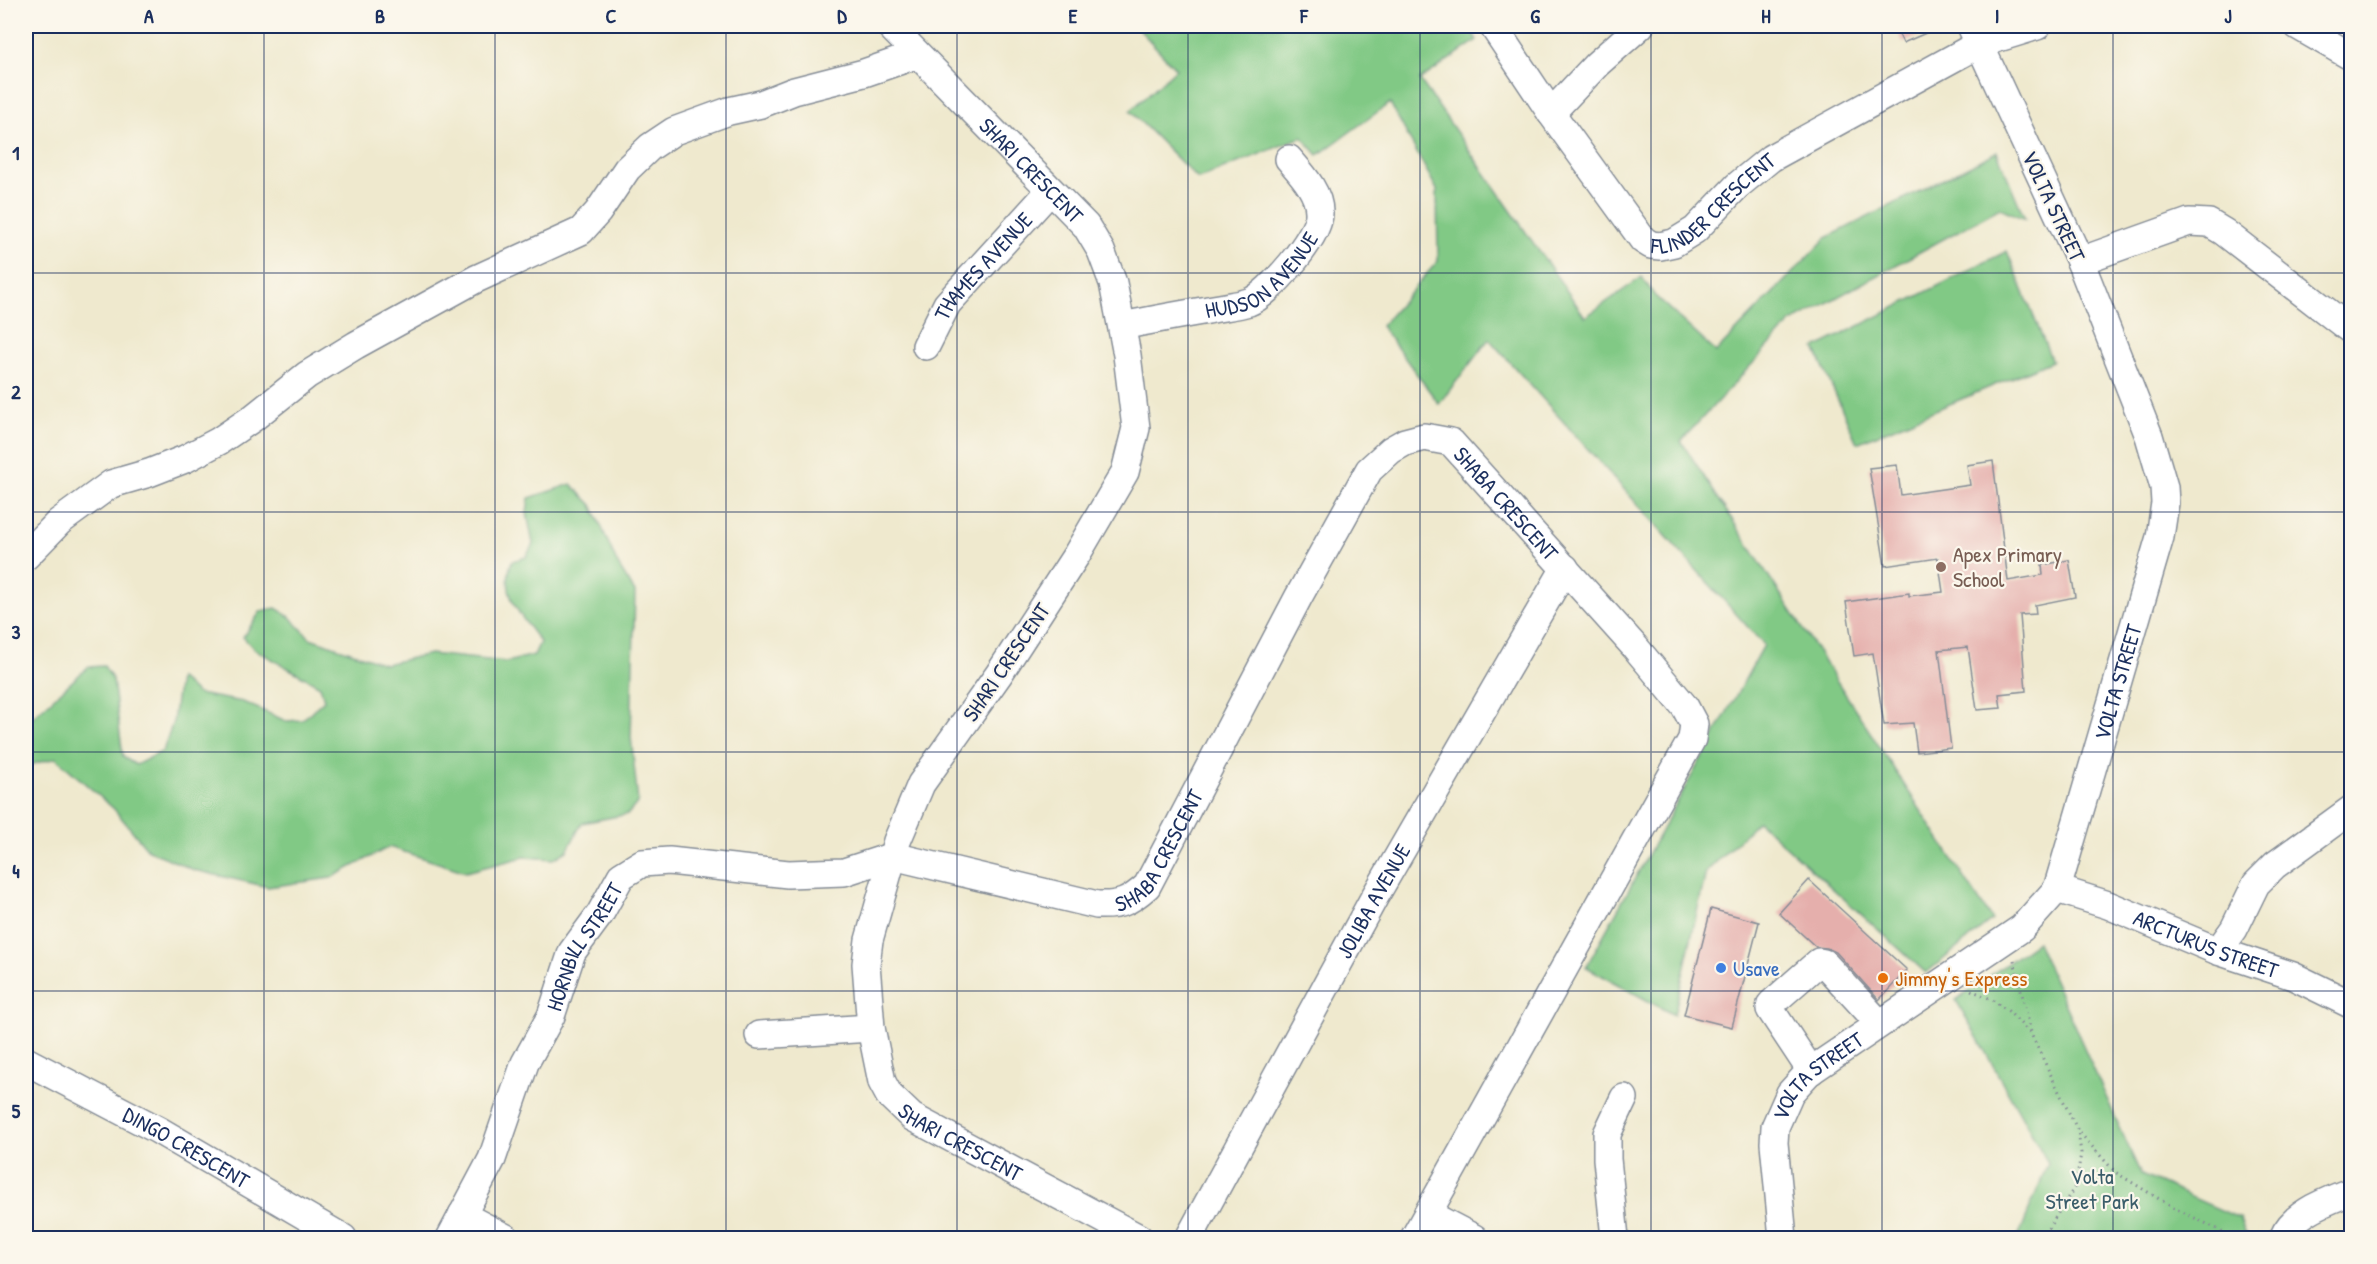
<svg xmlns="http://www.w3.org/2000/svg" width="2377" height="1264" viewBox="0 0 2377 1264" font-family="'Patrick Hand',sans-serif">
<rect width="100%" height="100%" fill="#fbf7ec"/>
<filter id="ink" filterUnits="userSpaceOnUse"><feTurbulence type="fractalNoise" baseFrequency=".0167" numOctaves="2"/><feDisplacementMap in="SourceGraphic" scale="12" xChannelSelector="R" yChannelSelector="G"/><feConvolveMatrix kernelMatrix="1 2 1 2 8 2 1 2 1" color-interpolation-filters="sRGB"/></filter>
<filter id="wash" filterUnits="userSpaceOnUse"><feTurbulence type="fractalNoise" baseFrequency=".008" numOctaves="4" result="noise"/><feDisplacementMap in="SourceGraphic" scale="24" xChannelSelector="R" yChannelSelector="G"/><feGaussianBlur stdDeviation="1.35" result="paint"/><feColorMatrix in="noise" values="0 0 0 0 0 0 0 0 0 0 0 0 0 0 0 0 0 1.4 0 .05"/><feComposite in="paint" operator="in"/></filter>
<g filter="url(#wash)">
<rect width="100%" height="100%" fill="#efe9ce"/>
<path fill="#81c985" stroke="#4e7c72" stroke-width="1.5" d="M1136 26H1468L1477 40 1420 80 1585 317 1642 277 1654 295 1716 352 1826 238 1997 152 2025 219 2000 208 1790 323 1681 441 1992 920 1926 973 1758 821 1706 872 1674 1015 1586 967 1764 645 1489 339 1439 404 1381 326 1438 261 1437 190 1390 103 1318 155 1302 137 1198 179 1130 111 1176 69Z
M2007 251 2052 361 1857 443 1815 348Z
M571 484 592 505 618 565 635 592 631 737 638 802 628 814 582 823 567 851 554 859 524 857 466 872 389 847 331 878 268 887 194 870 148 850 114 809 56 758 26 766V723L88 667 104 666 113 680 123 757 136 765 163 751 173 722 179 678 198 694 243 702 286 721 302 720 324 700 320 686 254 649 243 637 261 611 276 608 289 616 310 638 385 664 430 654 507 662 534 655 540 642C521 615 499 595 512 561L526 557 533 544 527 513 529 498Z
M2037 942 2141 1175 2239 1218 2248 1238H2018L2048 1163 1956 1000Z"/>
<g id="blocks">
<path fill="#e5afac" d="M1895 26H1942L1903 43Z
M1993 461 2008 581 2043 575 2042 565 2069 560 2075 597 2035 605 2036 614 2020 615 2026 691 1999 694 2001 708 1977 710 1968 647 1939 650 1951 748 1917 752 1913 723 1884 725 1873 653 1854 656 1846 602 1909 593V596L1943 592 1938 558 1885 566 1869 468 1897 465 1901 495 1970 485 1967 465Z
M1809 880 1907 970 1879 1000 1836 952 1827 948 1816 947 1779 913Z
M1711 909 1759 922 1732 1027 1684 1015Z"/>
</g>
</g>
<g filter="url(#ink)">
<use href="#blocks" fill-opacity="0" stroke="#858c96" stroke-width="1.5"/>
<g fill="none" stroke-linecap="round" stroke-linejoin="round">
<defs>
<g id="minor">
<path id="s1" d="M890 26 1086 226 1101 251 1113 283 1127 355 1136 428 1125 472 1077 554 999 674 921 784 897 841 869 940 866 964 871 1028 882 1082 889 1095 912 1117 1139 1238"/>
<path id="s2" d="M1493 26 1551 113 1643 240 1651 245 1660 246 1674 243 1682 238 1695 230 1737 186 1771 158 1979 44 2037 26"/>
<path d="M2298 26 2352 57"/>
<path d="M1551 113 1597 64 1640 26"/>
<path d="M2080 261 2189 222 2209 223 2224 232 2352 331"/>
<path id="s3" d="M1122 326C1151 320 1179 315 1208 310 1221 307 1236 306 1249 302 1269 295 1319 236 1319 214 1320 193 1302 174 1289 159"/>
<path id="s4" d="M926 346 947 304 1050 191"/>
<path d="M26 556 59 522 111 484 149 473 185 459 219 441 253 418 307 375 356 345 476 279 581 231 598 212 627 169 650 147 674 131 729 111 761 104 794 91 864 73 916 55"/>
<path id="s5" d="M2057 889 2108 905 2218 951 2293 976 2352 1005"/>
<path d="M2218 951 2234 929 2256 884 2275 865 2352 809"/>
<path d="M759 1035 871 1028"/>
<path id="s6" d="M26 1061 158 1130 343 1238"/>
<path d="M1811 1071 1770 1009 1771 1004 1819 962 1824 963 1879 1023"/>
<path d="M1428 1214 1474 1238"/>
<path d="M462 1215 506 1238"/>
<path id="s7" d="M450 1238 492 1159 525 1063 551 1016 572 952 600 914 621 876 642 863 669 861 788 874 844 872 893 856 1097 905C1120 906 1129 902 1147 886L1299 596 1369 470 1391 450 1405 442 1424 437 1451 442 1635 647 1685 707 1694 724 1692 739 1414 1238"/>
<path id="s8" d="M1189 1238 1374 898 1565 568"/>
<path d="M1615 1238 1607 1159V1134L1624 1098"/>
<path id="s9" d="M1783 1238 1774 1143 1775 1127 1790 1093 1809 1072 2022 928 2057 889 2160 537 2165 503 2164 487 2149 436 2080 261 1971 26"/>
<path d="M2283 1238C2293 1212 2328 1201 2352 1191"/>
</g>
</defs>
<use href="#minor" stroke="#858c96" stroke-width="30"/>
<path stroke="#858c96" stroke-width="3" stroke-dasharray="1.5 4.5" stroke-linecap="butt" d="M2014 960 2031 1032
M1971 990 1991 999 2008 1011 2031 1034 2078 1131 2081 1153 2076 1185 2042 1238
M2080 1133 2115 1172 2174 1208 2236 1238H2261"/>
<use href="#minor" stroke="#fff" stroke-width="27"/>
</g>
</g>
<path fill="none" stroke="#1b2f5e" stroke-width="1.5" stroke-opacity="0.55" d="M264 26V1238M495 26V1238M726 26V1238M957 26V1238M1188 26V1238M1420 26V1238M1651 26V1238M1882 26V1238M2113 26V1238M26 273H2352M26 512H2352M26 752H2352M26 991H2352"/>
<circle fill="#8d6e63" stroke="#fbf7ec" stroke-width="2" cx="1941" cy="567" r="6"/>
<circle fill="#3f7fe0" stroke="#fbf7ec" stroke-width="2" cx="1721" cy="968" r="6"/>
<circle fill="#e8710a" stroke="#fbf7ec" stroke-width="2" cx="1883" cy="978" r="6"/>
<g text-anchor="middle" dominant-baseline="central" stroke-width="4.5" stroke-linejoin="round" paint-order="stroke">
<g font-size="22" fill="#1b2f5e" stroke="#fbf7ec">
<text stroke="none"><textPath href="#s1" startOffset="202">SHARI CRESCENT</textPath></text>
<text stroke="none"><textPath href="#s2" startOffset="348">FLINDER CRESCENT</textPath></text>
<text transform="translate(2054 206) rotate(65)">VOLTA STREET</text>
<text stroke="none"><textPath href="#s4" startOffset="99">THAMES AVENUE</textPath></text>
<text stroke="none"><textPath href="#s3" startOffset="154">HUDSON AVENUE</textPath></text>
<text stroke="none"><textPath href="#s7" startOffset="1594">SHABA CRESCENT</textPath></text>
<text transform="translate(1006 662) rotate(-56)">SHARI CRESCENT</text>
<text stroke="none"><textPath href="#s9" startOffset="702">VOLTA STREET</textPath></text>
<text stroke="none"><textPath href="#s7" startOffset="982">SHABA CRESCENT</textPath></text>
<text stroke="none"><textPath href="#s8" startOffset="384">JOLIBA AVENUE</textPath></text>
<text stroke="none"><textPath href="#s5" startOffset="159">ARCTURUS STREET</textPath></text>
<text stroke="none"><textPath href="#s7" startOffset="322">HORNBILL STREET</textPath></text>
<text stroke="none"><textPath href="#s9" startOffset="180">VOLTA STREET</textPath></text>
<text stroke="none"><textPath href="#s1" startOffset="1318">SHARI CRESCENT</textPath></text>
<text stroke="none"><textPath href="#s6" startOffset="182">DINGO CRESCENT</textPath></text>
</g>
<g font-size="22" fill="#785e54" stroke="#fbf7ec" text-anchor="start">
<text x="1953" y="554">Apex Primary<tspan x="1953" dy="25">School</tspan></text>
</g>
<g font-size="22" fill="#366cbe" stroke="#fbf7ec" text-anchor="start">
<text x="1733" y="968">Usave</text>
</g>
<g font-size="22" fill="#c56008" stroke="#fbf7ec" text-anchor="start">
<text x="1895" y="978">Jimmy's Express</text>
</g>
<g font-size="22" fill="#3a5d6a" stroke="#fbf7ec">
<text x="2092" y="1176">Volta<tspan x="2092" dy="25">Street Park</tspan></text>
</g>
</g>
<rect width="2377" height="1264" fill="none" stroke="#fbf7ec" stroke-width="66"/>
<rect x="33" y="33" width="2311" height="1198" fill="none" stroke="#1b2f5e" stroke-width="2"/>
<g font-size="20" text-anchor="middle" font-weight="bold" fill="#1b2f5e">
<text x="149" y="23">A</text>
<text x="380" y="23">B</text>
<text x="611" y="23">C</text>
<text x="842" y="23">D</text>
<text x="1073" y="23">E</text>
<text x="1304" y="23">F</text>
<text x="1535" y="23">G</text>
<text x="1766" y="23">H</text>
<text x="1997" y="23">I</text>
<text x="2228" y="23">J</text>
<text x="16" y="160">1</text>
<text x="16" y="399">2</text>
<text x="16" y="639">3</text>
<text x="16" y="878">4</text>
<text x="16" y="1118">5</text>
</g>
</svg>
